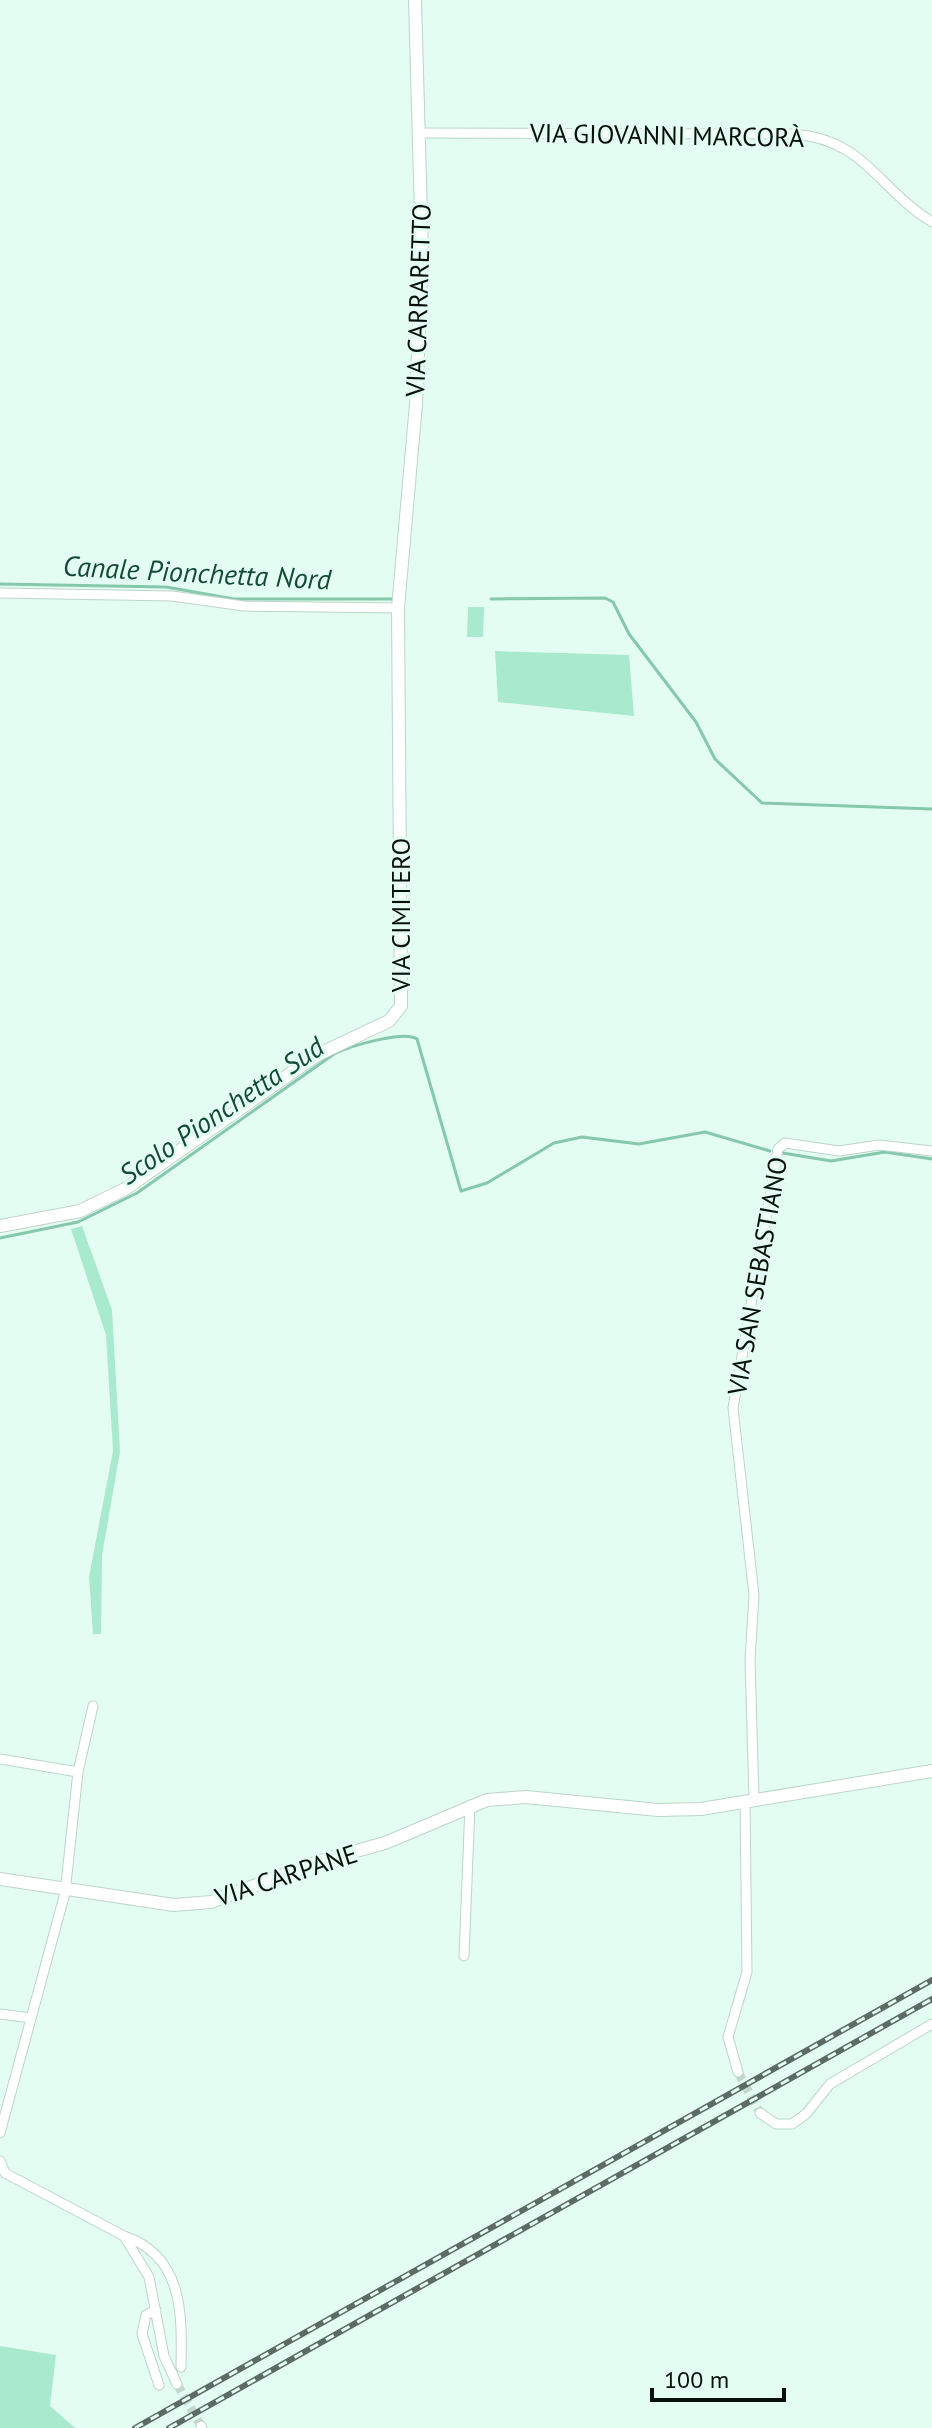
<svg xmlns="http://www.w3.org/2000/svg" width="932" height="2428" viewBox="0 0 932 2428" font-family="'PT Sans',sans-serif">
<rect width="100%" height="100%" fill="#e4fdf2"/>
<path fill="#a9e9ce" d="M468 607H484L483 637H467Z
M495 651 629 655 634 716 498 702Z
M82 1226 112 1310 120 1452 102 1555 101 1634H93L89 1577 113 1451 106 1335 71 1229Z
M0 2346 56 2355 50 2406 75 2428H0Z"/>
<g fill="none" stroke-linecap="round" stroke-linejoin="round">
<path stroke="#85c8ac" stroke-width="3" d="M0 584 166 587 234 599H393
M491 599 605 598 613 602 629 634 696 722 715 759 762 803 932 809
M783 1153 831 1161 885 1152 932 1159
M0 1238 78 1222 137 1193 334 1054C350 1046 404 1030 417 1039L461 1191 487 1183 554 1143 582 1137 639 1144 705 1132 770 1151"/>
<path stroke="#c3d9d0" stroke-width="9" stroke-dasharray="9 4.5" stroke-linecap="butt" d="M738 2072 760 2113
M177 2384 201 2426"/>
<defs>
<path id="street" d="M420 133 793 134C865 139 878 189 932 222
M0 593 172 596 244 606 398 608
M0 1759 78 1772
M754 1799 750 1659 754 1595 733 1408 778 1149 785 1143 839 1151 879 1145 932 1151
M464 1956 470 1805
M0 2014 31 2018
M738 2072 728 2037 747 1972 745 1801
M760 2113 776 2124H792L806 2114 830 2084 932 2024
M0 2133 65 1893 78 1772 93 1706
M0 2161 5 2173 124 2236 149 2277 164 2356 177 2384
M124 2236C184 2256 182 2315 181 2367
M156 2310 146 2315 142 2334 159 2385
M201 2426 202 2428"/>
<path id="secondary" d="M0 1226 80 1211 125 1189 317 1055 389 1021 401 1006 398 608 416 404 422 251 415 0
M0 1879 174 1905 211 1902 320 1861 385 1843 487 1800 526 1797 658 1810 701 1809 932 1771"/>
</defs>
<use href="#street" stroke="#bcd5c9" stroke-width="11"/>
<use href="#secondary" stroke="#bcd5c9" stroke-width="14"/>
<use href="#street" stroke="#fff" stroke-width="9"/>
<use href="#secondary" stroke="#fff" stroke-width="12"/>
<defs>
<path id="rail" d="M135 2428 932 1980
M169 2428 932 1999"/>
</defs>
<use href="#rail" stroke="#5c6b65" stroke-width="6"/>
<use href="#rail" stroke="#e4fdf2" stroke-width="3" stroke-dasharray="9" stroke-linecap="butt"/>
</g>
<g text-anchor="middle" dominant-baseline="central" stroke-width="6" stroke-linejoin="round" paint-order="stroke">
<g font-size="26" fill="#08100d" stroke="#e4fdf2">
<text transform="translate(667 135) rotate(1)">VIA GIOVANNI MARCORÀ</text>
<text transform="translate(418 300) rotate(-88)">VIA CARRARETTO</text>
<text transform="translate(400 915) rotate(-90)">VIA CIMITERO</text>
<text transform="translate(757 1276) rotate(-80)">VIA SAN SEBASTIANO</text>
<text transform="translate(286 1875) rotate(-18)">VIA CARPANE</text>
</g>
<g font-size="28" font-style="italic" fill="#134a37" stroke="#e4fdf2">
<text transform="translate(197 572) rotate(3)">Canale Pionchetta Nord</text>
<text transform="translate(221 1110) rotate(-34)">Scolo Pionchetta Sud</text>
</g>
</g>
<path d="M652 2388v12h132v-12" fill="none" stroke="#08100d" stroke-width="4"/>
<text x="664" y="2388" font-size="24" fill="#08100d" stroke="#e4fdf2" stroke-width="6" paint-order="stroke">100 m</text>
</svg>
